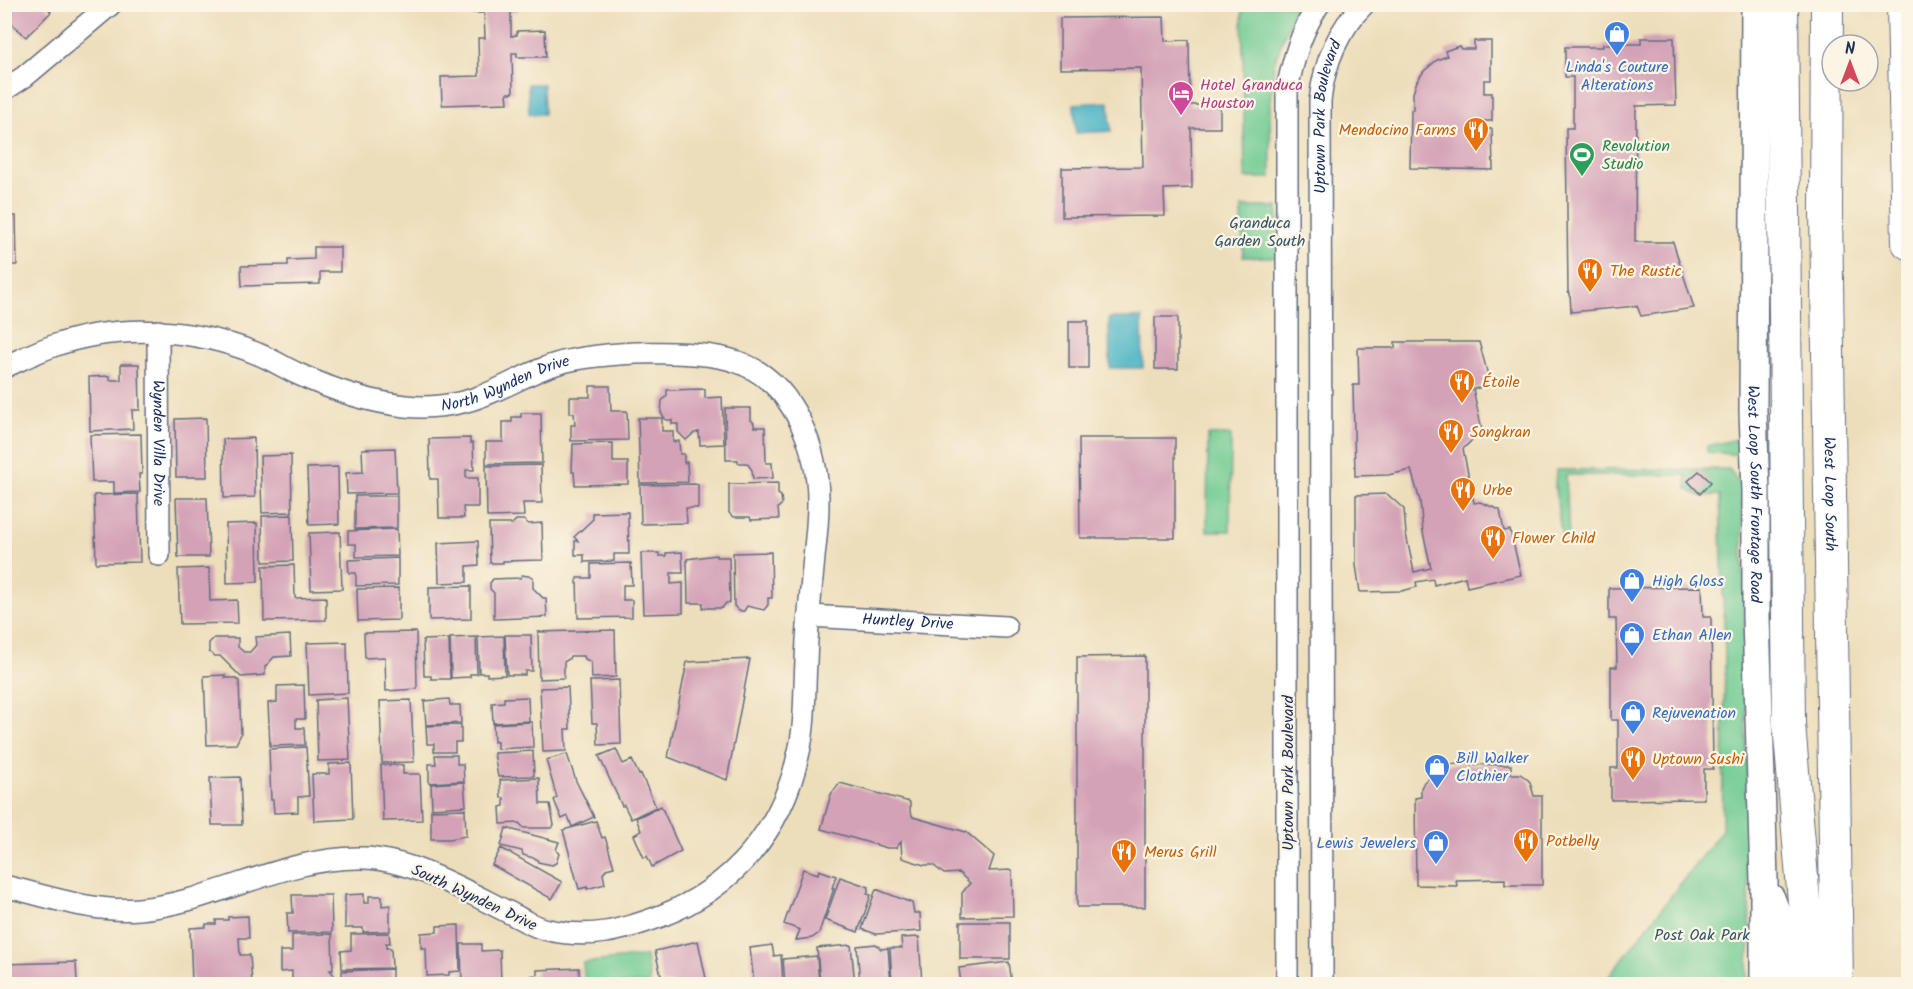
<svg xmlns="http://www.w3.org/2000/svg" width="1913" height="989" viewBox="0 0 1913 989" font-family="Kalam,sans-serif">
<rect width="100%" height="100%" fill="#fcf5e5"/>
<filter id="ink" filterUnits="userSpaceOnUse"><feTurbulence type="fractalNoise" baseFrequency=".0167" numOctaves="2"/><feDisplacementMap in="SourceGraphic" scale="12" xChannelSelector="R" yChannelSelector="G"/><feConvolveMatrix kernelMatrix="1 2 1 2 8 2 1 2 1" color-interpolation-filters="sRGB"/></filter>
<filter id="wash" filterUnits="userSpaceOnUse"><feTurbulence type="fractalNoise" baseFrequency=".008" numOctaves="4" result="noise"/><feDisplacementMap in="SourceGraphic" scale="24" xChannelSelector="R" yChannelSelector="G"/><feGaussianBlur stdDeviation="1.35" result="paint"/><feColorMatrix in="noise" values="0 0 0 0 0 0 0 0 0 0 0 0 0 0 0 0 0 1.4 0 .05"/><feComposite in="paint" operator="in"/></filter>
<g filter="url(#wash)">
<rect width="100%" height="100%" fill="#eddebb"/>
<path fill="#70cb92" stroke="#467d78" stroke-width="1.5" d="M1242 5H1290L1294 8 1274 64 1270 104 1271 178H1245Z
M1242 207H1278V257H1243Z
M1208 435H1231L1230 531H1207Z
M1742 438V455L1707 452V446Z
M1729 469 1742 486 1750 942 1746 984H1596L1608 978 1722 830 1725 657 1720 495 1700 496 1687 489 1686 475H1566L1569 539H1562L1555 487 1556 470Z
M646 956 650 984H585L583 963Z"/>
<path fill="#47b3c4" stroke="#317191" stroke-width="1.5" d="M528 84H543L544 114H529Z
M1109 102 1111 131 1076 133 1074 104Z
M1109 318H1142L1143 368H1110Z"/>
<g id="blocks">
<path fill="#d4a2b7" d="M4 4H44L51 12 26 37 4 16Z
M473 4H518V11L511 12V36L517 35V31L545 30 546 57H517V53H512L513 93H507L508 103 442 105 441 77 479 76 478 38H485L484 13H473Z
M1164 17 1165 41 1189 40 1190 105H1220V128H1191L1192 188 1164 189 1165 216 1062 217V168L1143 167 1141 68 1060 69V18Z
M1641 38H1674L1676 105 1636 106 1635 242H1673L1694 308 1641 316 1637 306 1571 312 1570 293 1568 292 1566 128H1573V77H1565V47H1603V44H1641Z
M1474 41H1491V80H1484V93H1492V121H1484V129H1492L1493 170 1410 168 1411 110H1413V93L1417 81 1424 71 1437 60 1447 56 1445 51 1459 46 1461 49H1474Z
M4 216H16L17 265H4Z
M314 247H340V272H320V284L242 286 241 266 288 265V260L314 259Z
M1155 317H1178V369H1155Z
M1069 321H1088V368H1069Z
M1395 342H1479L1491 386 1473 389 1482 430 1463 449 1474 503 1480 502 1500 510 1504 531 1510 530 1521 575 1467 587 1465 577 1434 585 1433 579 1416 582 1417 587 1402 591 1360 592 1356 565V495L1387 494 1404 509 1406 534 1414 572 1431 568 1423 532 1420 501 1411 470 1388 475 1355 476 1353 385H1359L1358 348H1395Z
M121 364H139L140 410H132L133 429 90 431 89 377 110 376V380H121Z
M590 386H610L611 411H627L628 440 571 441V425H575L574 413H570V397H590Z
M705 389V398L722 397 724 444 700 445 699 432 694 433 686 440 678 432V424H672V420H666L661 413 662 401 667 395V390Z
M725 408H751V420L754 423V427H765L766 463H772L773 478 753 479 752 470 747 463H738V460H726Z
M521 413H541L542 463 486 464V442H503V422H512V417H521Z
M206 418 207 477H176L175 419Z
M638 418H662V431H673V442L679 441 680 454H684V463L687 462 688 482 640 483Z
M141 434 142 474H139L140 492 114 493V482H92L90 435Z
M254 438 255 497 224 498 223 439Z
M470 438V443H473L474 470H466V478H478V507H463L464 518H439L438 479H430L429 439Z
M1079 438H1175V538H1080Z
M613 443V462H628V484L575 485 574 472H572L573 444Z
M395 448 397 493 347 494 346 473 363 472 362 449Z
M291 455 292 512 262 513 260 456Z
M541 465 542 503H523L524 516 487 517 486 466Z
M338 467 339 524 309 525 307 468Z
M1699 471 1711 482 1700 494 1688 481Z
M778 483V494L781 496 782 504 778 508 779 519 751 520 750 517H734L729 513V484Z
M698 484V508H686L687 523 641 524 640 485Z
M138 494 140 562 96 563 94 495Z
M355 496H397V528L355 529Z
M176 498H207L209 557H178Z
M628 512 629 554H614V561L584 562V555H575V541H578L574 537 593 519 592 513Z
M292 515 293 561 263 562 262 516Z
M516 520H524L528 524 542 523 543 560 503 561V563H490L489 524H512Z
M257 523 258 582 227 583 226 524Z
M397 529 398 556 356 557V544H348V531Z
M340 532 342 589 311 590 309 533Z
M478 541 479 565 467 566V582L439 583 438 543Z
M682 552 683 573H671V584L683 583V613L643 614 641 553H659V556H666V553Z
M771 552 772 598H768V605L764 610 747 606 744 611H739L734 606 733 553Z
M716 555V557H729L730 603H726L722 608H703V603H688L687 559Z
M398 558V585L356 586V573H349L348 560Z
M631 563 632 585H623V600H632V617L578 618 577 578H591V564Z
M294 565 295 598 326 597V620L264 621 263 566Z
M209 568 210 601 237 600 238 623 180 624 178 569Z
M522 575 533 577V588L543 598H546L547 617 494 619V593L490 589V583L493 579 520 578Z
M471 586V619L429 620V587Z
M1702 587 1703 617H1711L1713 769H1704V799L1611 800V768H1618V720H1611V667H1617L1616 619H1609V588Z
M399 588V620L358 621 357 589Z
M615 630 616 677 592 678 591 662 585 659 584 656H570L569 659 564 662V678L539 679 538 632Z
M416 632 417 689 386 691 385 657 365 658 364 633Z
M290 635 291 656 274 657 265 667V675L241 677 220 656H215L209 652V643L214 638H238V647L244 652H250L256 645 255 637Z
M505 635H531L532 671H525V675H507Z
M504 636 505 675 487 676V673H479L478 637Z
M476 637 477 674H470V677L451 678 450 638Z
M449 639 450 679H431V676H424L423 640Z
M347 642 348 693 309 695 307 643Z
M1145 656V907H1077V657Z
M750 659 727 780 668 757 687 662Z
M225 675V678H234L239 681 241 734 236 744 207 745 204 676Z
M619 680 621 744 598 745 597 723H592L590 681Z
M304 685 305 719H296V728H304L305 745 270 746 268 703 277 702V686Z
M568 687 570 729H565L566 751 543 752 540 688Z
M528 697 529 721 493 723 492 703 504 702V698Z
M347 698 350 760 318 761 316 700Z
M449 699 450 705H460L461 723 426 725 424 701Z
M411 700 414 762 382 763 380 701Z
M532 722 533 747 497 749V741L494 742 493 724Z
M461 725V742H455V752H434V744H427L426 726Z
M306 747 309 796 298 797V812L274 813 273 800H271L269 749Z
M616 749 623 764 632 760 639 775 641 774 656 807 631 819 624 805 622 806 599 756Z
M533 751 534 776 498 777 494 753Z
M567 754 576 781 594 817 572 827 568 816 562 819 554 800 557 798 546 760Z
M435 755H457V764H463L464 781 429 783V764H436Z
M351 763 353 819 314 821 312 774H329V764Z
M1443 764 1511 765V774H1520L1526 778 1530 782 1534 796H1542V885H1505V879L1456 880 1457 886 1416 885 1415 798 1421 797V788L1424 782 1435 773 1443 772Z
M381 765H403V774H420L422 820 383 821Z
M240 777 242 825H212L210 778Z
M539 778 540 804H550L554 825 551 828H524L519 823 501 824 500 807 504 806V798H501L500 780Z
M464 782 466 806 432 808 431 784Z
M840 783 910 802V812L913 817 966 832 994 856 989 871 1012 870 1013 916 962 917V893L970 883 959 873 944 874 933 865H924L902 858 901 842 896 848H887L821 829 831 794Z
M661 806 681 851 652 867 647 856 644 858 634 835 641 831 636 818Z
M465 809 466 836 450 839H431V810Z
M596 821 602 838 605 837 614 867 606 869 603 874 605 884 587 889V887L579 889 563 830Z
M506 828 559 842 556 850 559 854 556 863 552 865 538 862 537 859 523 855 522 851 501 846Z
M501 848 562 882 552 899 492 865Z
M803 869 818 874 819 870 836 876 832 888H834L819 933 812 938 796 940 800 930 784 924Z
M840 877 869 887 867 894 871 895 858 932 825 920Z
M876 889 912 903 914 913H920L921 931 876 934 862 929Z
M364 894V903H369V896H382V906L390 905V931L363 932V928H345V895Z
M292 895H331L332 932 288 933 287 913H293Z
M248 916 249 938H239L240 955H250L252 984H192L190 928 206 927V924H216V920H228V917Z
M960 922H1010V959H960Z
M459 925 460 971 449 972V975L427 976 426 948H421V933L437 932V926Z
M389 933 390 943H386V948H391L392 968 342 969 341 951 351 950V934Z
M332 934 333 970H330L334 975V983L333 984H292V971L280 972V951H292V935Z
M919 937 922 984H892L890 948H902L901 938Z
M698 941 707 983 698 984H663L655 951Z
M461 944H481V951L500 950 501 984H462Z
M876 944 881 949 888 948 891 984H860L857 946Z
M772 945 774 956 781 955 783 984H754L750 948Z
M851 945 855 984H820L817 948Z
M817 956 819 984H785L783 959Z
M76 962 77 984H4V964Z
M1009 962 1012 984H961L959 968Z
M579 968 580 984H531L530 976 537 975V970Z
M392 969V984H342V971Z"/>
</g>
</g>
<g filter="url(#ink)">
<use href="#blocks" fill-opacity="0" stroke="#646c7f" stroke-width="1.5"/>
<g fill="none" stroke-linecap="round" stroke-linejoin="round">
<defs>
<g id="minor">
<path d="M4 90 24 77 111 4"/>
<path id="s1" d="M158 331 159 555"/>
<path id="s2" d="M4 367C20 360 36 352 53 346 118 323 195 328 258 354 271 359 283 367 296 373 330 389 368 402 406 406 428 409 458 405 479 397 505 388 529 372 556 364 597 351 704 347 743 364 795 386 819 451 818 504 818 522 816 539 814 557 811 592 807 627 806 662 804 693 806 725 798 756 781 831 733 888 661 916 621 931 591 939 548 930 535 928 522 919 510 913 467 892 412 859 363 858 285 856 216 902 139 909 93 913 48 896 4 886"/>
<path id="s3" d="M809 616 1006 627"/>
<path d="M1287 984V90C1293 60 1301 31 1319 4"/>
<path id="s4" d="M1322 984 1320 101C1324 64 1337 31 1364 4"/>
</g>
<g id="major">
<path id="s5" d="M1755 4 1753 411 1756 491V617L1764 880V984"/>
<path d="M1771 898C1784 929 1786 951 1786 984"/>
</g>
<g id="highway">
<path d="M1782 4 1789 724 1811 984"/>
<path id="s6" d="M1827 4 1826 211 1837 984"/>
<path d="M1903 4 1908 243"/>
</g>
</defs>
<use href="#minor" stroke="#646c7f" stroke-width="24"/>
<use href="#major" stroke="#646c7f" stroke-width="30"/>
<use href="#highway" stroke="#646c7f" stroke-width="34"/>
<use href="#minor" stroke="#fff" stroke-width="21"/>
<use href="#major" stroke="#fff" stroke-width="27"/>
<use href="#highway" stroke="#fff" stroke-width="32"/>
</g>
</g>
<defs>
<symbol id="shop-pin" viewBox="-11 -11 22 30"><path d="M0 17L-7.5 6A9.5 9.5 0 1 1 7.5 6Z" fill="#3f7fe0" stroke="#fcf5e5"/><path d="M-5-2.5h2.3a2.7 3.5 0 0 1 5.4 0H5L5.5 6h-11ZM-1.5-2.5h3a1.5 2.3 0 0 0-3 0Z" fill="#fff"/></symbol>
<symbol id="hotel-pin" viewBox="-11 -11 22 30"><path d="M0 17L-7.5 6A9.5 9.5 0 1 1 7.5 6Z" fill="#d1479c" stroke="#fcf5e5"/><path d="M-6-4.5h1.5V1H6V5H4.5V3h-9V5H-6ZM-4 0a1.8 1.8 0 1 1 3.6 0ZM.5 0V-2.5h3Q6-2.5 6 0Z" fill="#fff"/></symbol>
<symbol id="restaurant-pin" viewBox="-11 -11 22 30"><path d="M0 17L-7.5 6A9.5 9.5 0 1 1 7.5 6Z" fill="#e8710a" stroke="#fcf5e5"/><path d="M-5-6h1v4h1v-4h1v4h1v-4h1v5L-1.5 .5V6h-2V.5L-5-1ZM5-6V6H3V1.5H1.5Q1.5-4 5-6Z" fill="#fff"/></symbol>
<symbol id="stadium-pin" viewBox="-11 -11 22 30"><path d="M0 17L-7.5 6A9.5 9.5 0 1 1 7.5 6Z" fill="#2e9e5b" stroke="#fcf5e5"/><path d="M0-5a6.5 5 0 1 0 0 10a6.5 5 0 1 0 0-10ZM-3.5-1.8h7v3.6h-7Z" fill="#fff"/></symbol>
</defs>
<g fill-rule="evenodd">
<use href="#shop-pin" x="1602" y="19" width="30" height="40"/>
<use href="#hotel-pin" x="1166" y="79" width="30" height="40"/>
<use href="#restaurant-pin" x="1461" y="115" width="30" height="40"/>
<use href="#stadium-pin" x="1567" y="140" width="30" height="40"/>
<use href="#restaurant-pin" x="1575" y="256" width="30" height="40"/>
<use href="#restaurant-pin" x="1447" y="367" width="30" height="40"/>
<use href="#restaurant-pin" x="1436" y="417" width="30" height="40"/>
<use href="#restaurant-pin" x="1448" y="475" width="30" height="40"/>
<use href="#restaurant-pin" x="1478" y="523" width="30" height="40"/>
<use href="#shop-pin" x="1617" y="566" width="30" height="40"/>
<use href="#shop-pin" x="1617" y="620" width="30" height="40"/>
<use href="#shop-pin" x="1618" y="698" width="30" height="40"/>
<use href="#restaurant-pin" x="1618" y="744" width="30" height="40"/>
<use href="#shop-pin" x="1422" y="752" width="30" height="40"/>
<use href="#restaurant-pin" x="1511" y="826" width="30" height="40"/>
<use href="#shop-pin" x="1421" y="828" width="30" height="40"/>
<use href="#restaurant-pin" x="1109" y="837" width="30" height="40"/>
</g>
<g text-anchor="middle" dominant-baseline="central" stroke-width="4.5" stroke-linejoin="round" paint-order="stroke">
<g font-size="16" fill="#366cbe" stroke="#fcf5e5" text-anchor="start">
<text x="1617" y="67" text-anchor="middle">Linda's Couture<tspan x="1617" dy="18">Alterations</tspan></text>
<text x="1652" y="581">High Gloss</text>
<text x="1652" y="635">Ethan Allen</text>
<text x="1652" y="713">Rejuvenation</text>
<text x="1456" y="758">Bill Walker<tspan x="1456" dy="18">Clothier</tspan></text>
<text x="1416" y="843" text-anchor="end">Lewis Jewelers</text>
</g>
<g font-size="16" fill="#b23c85" stroke="#fcf5e5" text-anchor="start">
<text x="1200" y="85">Hotel Granduca<tspan x="1200" dy="18">Houston</tspan></text>
</g>
<g font-size="16" fill="#1b2f5e" stroke="#fcf5e5">
<text stroke="none"><textPath href="#s4" startOffset="868">Uptown Park Boulevard</textPath></text>
<text stroke="none"><textPath href="#s2" startOffset="524">North Wynden Drive</textPath></text>
<text stroke="none"><textPath href="#s1" startOffset="112">Wynden Villa Drive</textPath></text>
<text stroke="none"><textPath href="#s5" startOffset="490">West Loop South Frontage Road</textPath></text>
<text stroke="none"><textPath href="#s6" startOffset="490">West Loop South</textPath></text>
<text stroke="none"><textPath href="#s3" startOffset="99">Huntley Drive</textPath></text>
<text transform="translate(1288 773) rotate(-90)">Uptown Park Boulevard</text>
<text transform="translate(474 898) rotate(25)">South Wynden Drive</text>
</g>
<g font-size="16" fill="#c56008" stroke="#fcf5e5" text-anchor="start">
<text x="1456" y="130" text-anchor="end">Mendocino Farms</text>
<text x="1610" y="271">The Rustic</text>
<text x="1482" y="382">Étoile</text>
<text x="1470" y="432">Songkran</text>
<text x="1482" y="490">Urbe</text>
<text x="1512" y="538">Flower Child</text>
<text x="1652" y="759">Uptown Sushi</text>
<text x="1546" y="841">Potbelly</text>
<text x="1144" y="852">Merus Grill</text>
</g>
<g font-size="16" fill="#27864d" stroke="#fcf5e5" text-anchor="start">
<text x="1602" y="146">Revolution<tspan x="1602" dy="18">Studio</tspan></text>
</g>
<g font-size="16" fill="#30566b" stroke="#fcf5e5">
<text x="1260" y="223">Granduca<tspan x="1260" dy="18">Garden South</tspan></text>
<text x="1702" y="935">Post Oak Park</text>
</g>
</g>
<rect width="1913" height="989" fill="none" stroke="#fcf5e5" stroke-width="24"/>
<g transform="translate(1850 63)"><circle r="28" fill="#fcf5e5" stroke="#a2a6af" stroke-width="1.5"/>
<path d="M0-4.5L10 22L0 15L-10 22Z" fill="#d1495b"/>
<text y="-9" font-size="16" font-weight="bold" text-anchor="middle" fill="#1b2f5e">N</text>
</g>
</svg>
